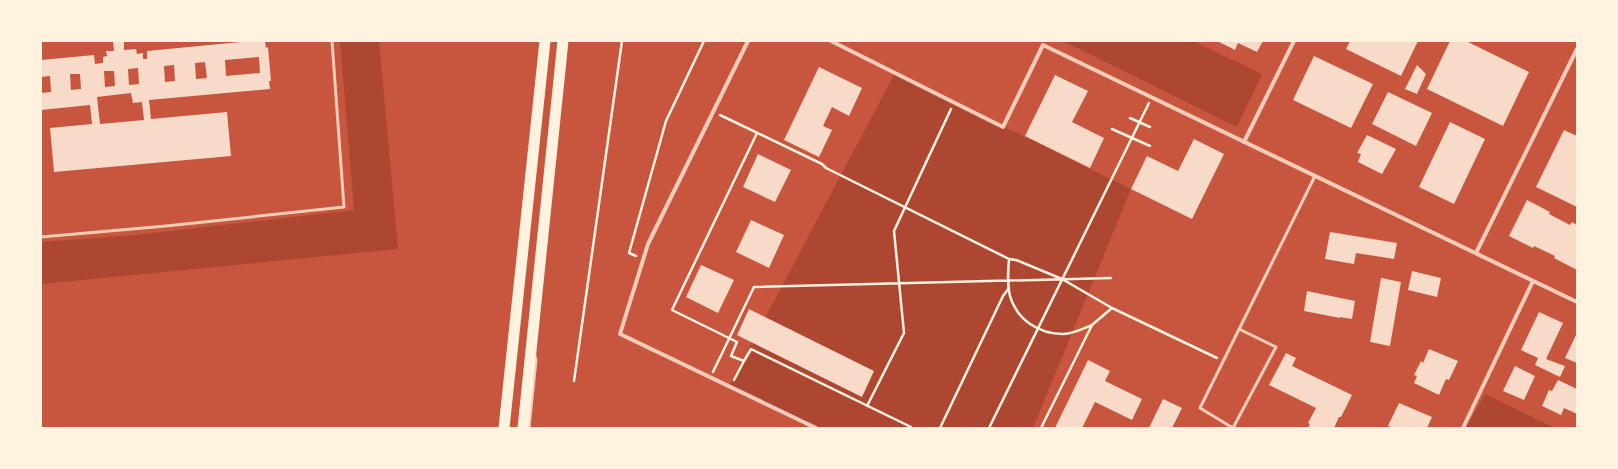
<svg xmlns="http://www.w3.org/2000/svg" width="1618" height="469" viewBox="0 0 1618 469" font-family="Rubik,sans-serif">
<rect width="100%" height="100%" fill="#c8553d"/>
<path fill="#ae4732" d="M340 41H379L398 249 41 284V242L135 235 354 210Z
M1063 41H1193L1262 74 1237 127Z
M895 73 1131 189 1033 428H816L729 386Z
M1485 394 1555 428H1466Z"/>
<path fill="#f7dbc8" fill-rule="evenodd" d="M113 41H124V50L136 49 137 54 143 53V59H147V51L251 41H265L266 48 268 47 271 81H269L270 89 149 100 151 119 227 112 231 156 54 172 50 128 92 124 90 105 41 110V93L51 92 50 76 41 77V60L94 55 95 64 103 63V57L107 56 106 51H114ZM259 57 260 73 226 76 225 60ZM205 62 207 78 196 79 195 63ZM174 65 175 81 165 82 164 66ZM138 68 139 84 129 85 128 69ZM104 71H114L115 86 105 87ZM70 74H80L81 89 71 90ZM131 93 133 103 142 102 144 120 100 124 97 97Z
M1217 41H1263L1257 52 1238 43 1235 50Z
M1350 41H1418L1401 76 1346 49Z
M1450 41H1466L1529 72 1503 126 1427 89Z
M1314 56 1373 84 1351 128 1293 100Z
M1417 65 1426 74 1417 94 1405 89Z
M819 67 862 88 849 116 832 107 823 126 832 130 819 157 784 140Z
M1055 75 1088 91 1072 122 1104 138 1090 168 1025 136Z
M1388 92 1432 113 1416 146 1372 124Z
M1450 122 1485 139 1454 204 1419 187Z
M1564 130 1577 136V207L1536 187Z
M1367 135 1396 149 1382 174 1358 162 1361 154 1357 153Z
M1194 139 1224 154 1192 219 1131 189 1147 156 1178 171Z
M758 154 791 170 775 202 743 187Z
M1527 200 1550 212 1549 214 1570 225 1572 222 1577 225V270L1554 258 1555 256 1534 246 1533 248 1509 236Z
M751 220 784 235 769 268 736 252Z
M1330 232 1397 243 1394 259 1356 253 1354 264 1325 259Z
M701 265 734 280 718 313 686 297Z
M1412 271 1441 278 1437 297 1408 290Z
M1381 278 1401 282 1390 346 1370 342Z
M1307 291 1355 301 1352 319 1340 317V318L1304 311Z
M749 309 874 371 862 397 737 335Z
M1539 312 1563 323 1546 359 1565 366 1560 377 1535 365 1538 358 1521 350Z
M1577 333V363L1565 358Z
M1429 349 1458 361 1449 380 1446 379 1439 395 1414 383 1417 376 1414 375 1421 361 1423 363Z
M1286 353 1296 358 1292 366 1352 395 1341 417H1339L1334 428H1308L1310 424 1308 423 1316 408 1269 385Z
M1088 360 1110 371 1105 381 1142 399 1132 420 1095 402 1082 428H1055Z
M1515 366 1535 376 1524 400 1503 391Z
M1558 380 1577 389V414L1564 408 1561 415 1542 406 1549 390 1552 391Z
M1163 399 1182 408 1172 428H1149Z
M1399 403 1432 417 1427 428H1393L1388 426Z"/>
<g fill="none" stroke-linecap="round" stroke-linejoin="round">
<path stroke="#fff3e0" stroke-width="2.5" d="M720 115 822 164 826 168 1009 259C1008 272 1007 284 1010 296 1017 320 1039 334 1063 334 1073 334 1083 329 1092 325
M1130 118 1150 127
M1112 129 1150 146
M757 133 672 310 737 342 731 356 744 361 751 349 911 427 910 428
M636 256 629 253 666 121 704 41
M1009 259 1016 260 1062 279 1112 308
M713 372 754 287 1111 278
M734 380 744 361
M574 381 622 41
M867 406 904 333 894 231 951 109
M940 428 1003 296 1009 288
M989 428 1149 103
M1041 428 1092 325 1112 308 1217 358"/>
<path stroke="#f1ccb7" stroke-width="3" d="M41 237 166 226 344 207 332 41
M529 428 536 360 535 356
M1233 428 1200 408 1315 176
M1233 428 1276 347 1239 329"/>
<path stroke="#f1ccb7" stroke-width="4" d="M748 41 648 244 620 334 816 428
M831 41 1003 127 1043 45 1577 302
M1244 142 1294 41
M1476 253 1577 49
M1463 428 1533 281"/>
<path stroke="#fff3e0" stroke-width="11" d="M504 428 545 41
M523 428 563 41"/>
</g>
<rect width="1618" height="469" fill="none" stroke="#fff3e0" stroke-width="84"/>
</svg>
